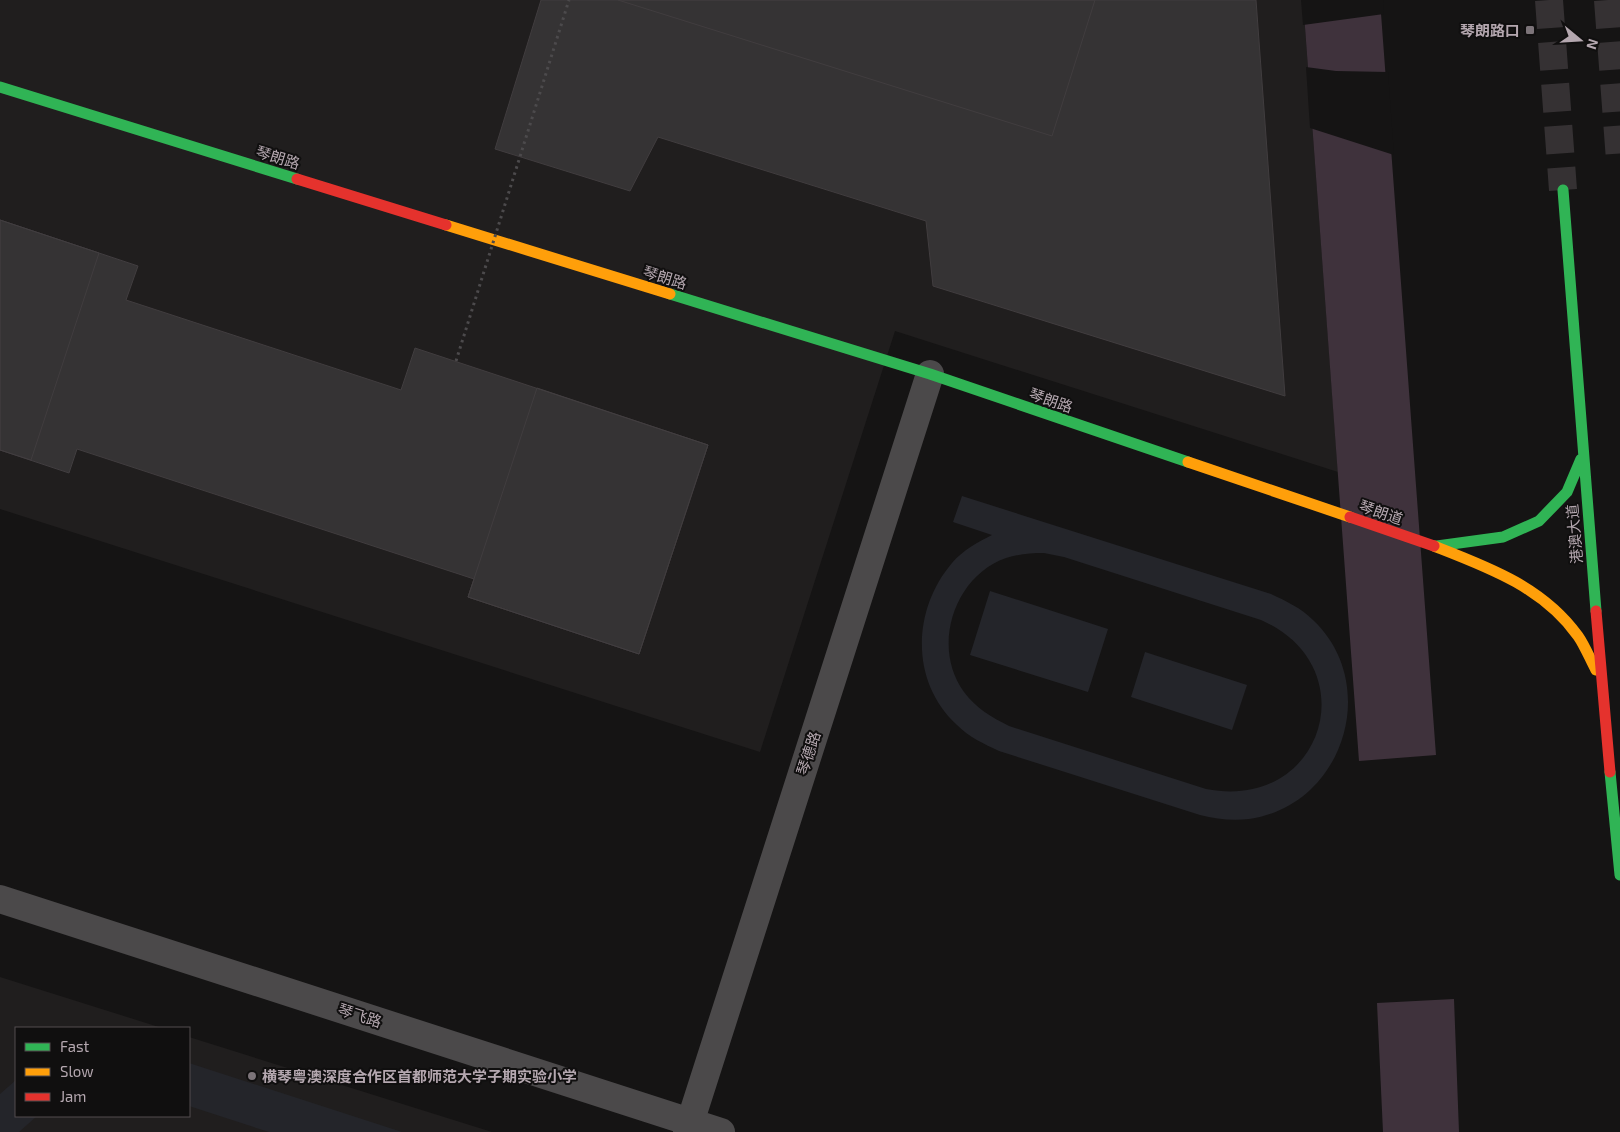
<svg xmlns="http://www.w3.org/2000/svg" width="1620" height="1132" viewBox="0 0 1620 1132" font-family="'Exo 2','Noto Sans SC',sans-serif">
<rect width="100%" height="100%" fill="#151414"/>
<path fill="#201e1e" d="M0 0H1303L1338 472 895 331 760 752 0 509Z
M0 977 162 1028H16V1116H189V1037L492 1132H0Z"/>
<path fill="#24252a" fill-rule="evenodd" d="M962 496 1271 594C1286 601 1301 608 1313 620 1382 685 1343 806 1249 819 1232 821 1216 819 1200 815L999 751C984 744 969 737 957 725 910 682 912 610 952 563 963 550 978 542 992 535L953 522ZM1044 553 1064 557 1261 620C1368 667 1323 812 1206 789L1009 726C991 717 976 708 964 692 931 647 954 576 1006 558 1019 554 1031 553 1044 553Z
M990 591 1108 629 1088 692 970 655Z
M1145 652 1247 685 1232 730 1131 697Z
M189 1063 402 1132H269L189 1106Z
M16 1080V1116H37L19 1132H0V1094Z"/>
<path fill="#3f323c" d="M1303 0H1380L1436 755 1359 761Z
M1454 999 1459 1132H1383L1377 1003Z"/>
<path fill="#151414" d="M1301 0H1383L1384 14 1303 25Z
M1306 67 1336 71 1388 72 1394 155 1310 128Z"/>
<path fill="#353334" stroke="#413d3f" d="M541 0H1256L1285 396 933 286 926 221 658 137 630 191 495 149Z
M618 0H1095L1052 136Z
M0 220 99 253 31 460 0 450Z
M0 220 138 266 126 300 401 390 415 348 708 445 639 654 468 597 474 579 77 449 69 473 0 450Z
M537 388 708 445 639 654 468 597Z"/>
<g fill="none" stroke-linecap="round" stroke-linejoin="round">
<path stroke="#353133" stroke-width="28" stroke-dasharray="28 14" stroke-linecap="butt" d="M1549 0 1563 190
M1608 0 1620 160"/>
<path stroke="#4b494a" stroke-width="28" d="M0 899 721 1132
M687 1132 930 374"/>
<path stroke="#30b455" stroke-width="11" d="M0 87 297 179
M1563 190 1596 611
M670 294 930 374 1188 462
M1437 546 1503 537 1539 521 1567 492 1581 459
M1610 772 1620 875"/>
<path stroke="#ff9f0a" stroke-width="11" d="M446 225 670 294
M1188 462 1350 517
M1434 546C1488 567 1543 587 1578 636 1585 646 1590 659 1596 670"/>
<path stroke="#e5322d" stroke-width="11" d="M297 179 446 225
M1350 517 1434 546
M1596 611 1610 772"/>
<path stroke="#4c4a4c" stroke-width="3" stroke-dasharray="2.5 4" stroke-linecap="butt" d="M456 361 569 0"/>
</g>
<g fill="#7c7479" stroke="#100f0f" stroke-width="2">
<rect x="1525" y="25" width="10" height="10" rx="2.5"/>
<circle cx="252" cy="1076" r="5"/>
</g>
<g text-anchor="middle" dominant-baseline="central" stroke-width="4" stroke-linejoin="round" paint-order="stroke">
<g font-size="15" font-weight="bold" fill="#b4a7af" stroke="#100f0f" text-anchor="end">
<text x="1520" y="30">琴朗路口</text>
<text x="262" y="1076" text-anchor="start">横琴粤澳深度合作区首都师范大学子期实验小学</text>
</g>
<g font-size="15" fill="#b4a7af" stroke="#100f0f">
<text transform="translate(278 157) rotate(17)">琴朗路</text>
<text transform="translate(665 277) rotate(17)">琴朗路</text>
<text transform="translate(1051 400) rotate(19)">琴朗路</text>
<text transform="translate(1381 512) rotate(19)">琴朗道</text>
<text transform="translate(1574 534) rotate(-95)">港澳大道</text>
<text transform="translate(808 753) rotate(-72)">琴德路</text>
<text transform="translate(360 1015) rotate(18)">琴飞路</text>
</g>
</g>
<rect x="15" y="1027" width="175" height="90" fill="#100f0f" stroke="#524c4f"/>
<rect x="25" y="1043" width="25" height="8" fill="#30b455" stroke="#524c4f"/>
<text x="60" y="1052" font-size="15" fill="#b4a7af">Fast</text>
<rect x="25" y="1068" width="25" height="8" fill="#ff9f0a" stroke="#524c4f"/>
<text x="60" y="1077" font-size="15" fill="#b4a7af">Slow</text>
<rect x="25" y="1093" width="25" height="8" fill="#e5322d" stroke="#524c4f"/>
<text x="60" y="1102" font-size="15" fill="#b4a7af">Jam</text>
<g transform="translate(1580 40) rotate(108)" stroke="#100f0f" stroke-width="4" paint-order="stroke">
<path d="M0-4L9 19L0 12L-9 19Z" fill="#b4a7af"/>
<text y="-8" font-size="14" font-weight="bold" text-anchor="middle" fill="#b4a7af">N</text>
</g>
</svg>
